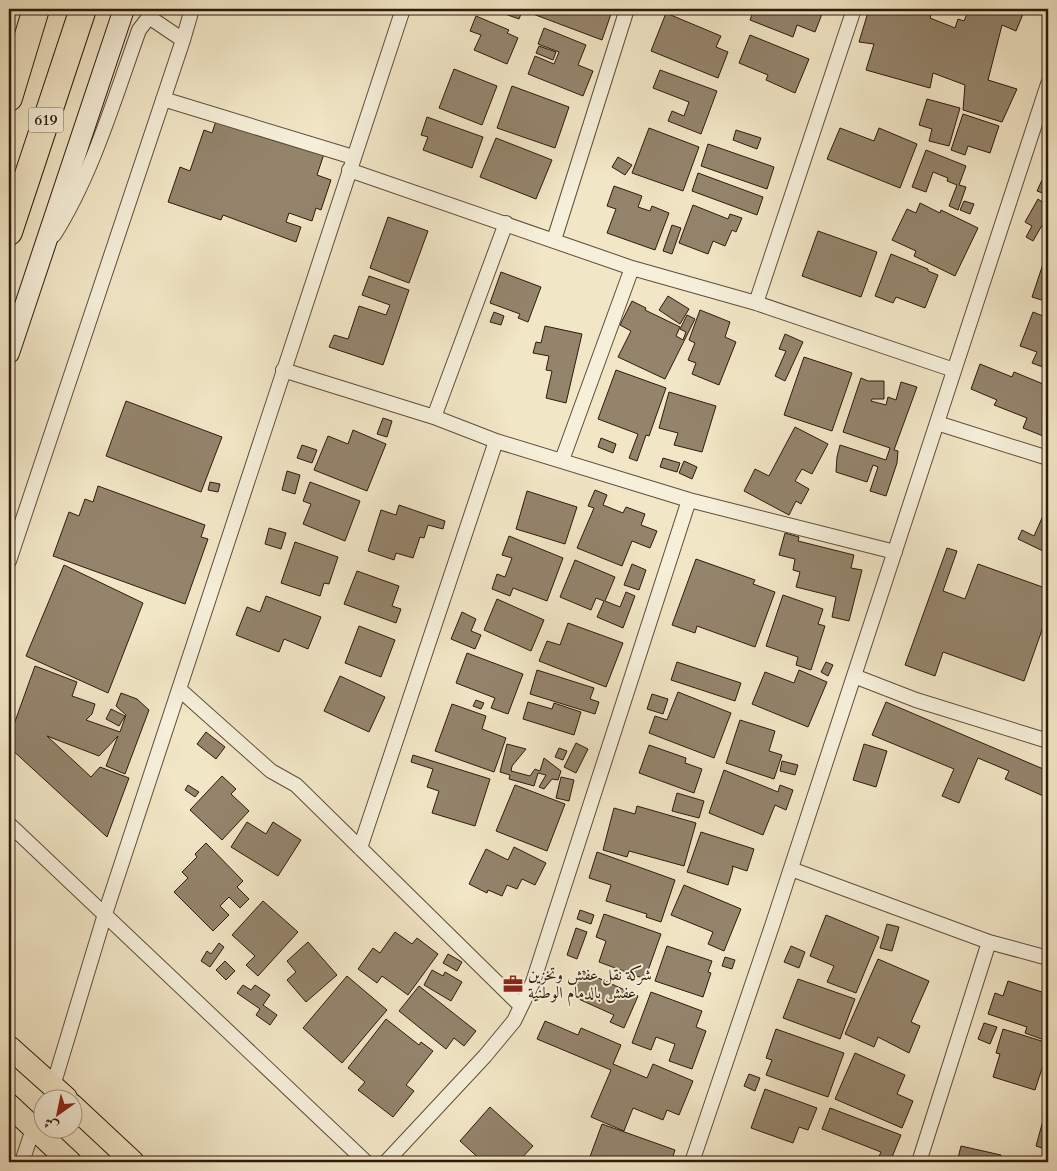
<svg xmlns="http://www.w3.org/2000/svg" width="1057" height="1171" viewBox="0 0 1057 1171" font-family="Cardo,Amiri,serif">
<rect width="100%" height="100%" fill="#f1e6c6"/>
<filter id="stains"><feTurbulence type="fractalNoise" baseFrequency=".004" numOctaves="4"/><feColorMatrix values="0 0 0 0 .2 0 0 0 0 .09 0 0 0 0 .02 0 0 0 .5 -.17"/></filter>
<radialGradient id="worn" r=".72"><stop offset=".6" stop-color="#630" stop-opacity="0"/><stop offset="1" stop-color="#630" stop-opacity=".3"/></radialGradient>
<path fill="#94846c" stroke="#2f1a0b" d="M441 9H457L455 14Z
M491 9H523L519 19Z
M535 9H598L611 14 602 40 533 14Z
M754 9H824L815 32 797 25 793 37 750 20Z
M869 9H933L930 18 955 28 958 19 964 21 969 9H1025L1016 31 1002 25 988 80 1017 89 1002 122 963 110 965 85 933 73 930 88 866 70 874 44 859 42Z
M666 13 721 36 716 47 728 52 718 78 651 51Z
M476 16 509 30 507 33 518 38 507 64 474 50 481 35 470 31Z
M544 28 586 45 578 65 593 71 583 96 528 74 535 56 554 64 559 52 538 44Z
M750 35 809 59 795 93 766 80 768 75 739 63Z
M539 46 556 52 553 60 536 53Z
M454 69 497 86 482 125 439 108Z
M660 70 717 91 701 134 668 121 672 111 684 116 689 102 653 88Z
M512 86 569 107 555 148 497 128Z
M927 99 960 108 949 146 929 141 932 129 919 125Z
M963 114 999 126 990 153 968 146 965 155 951 150Z
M427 117 483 137 472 168 423 150 428 137 421 135Z
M217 118 324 154 317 175 331 180 321 210 316 208 312 221 289 213 286 222 301 227 296 242 223 215 221 220 168 202 180 167 190 171 204 130 212 133Z
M649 128 699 147 683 191 632 173Z
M840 128 874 141 879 128 917 144 900 188 827 159Z
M736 130 761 138 757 149 733 140Z
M496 138 552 160 536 199 480 177Z
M708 144 774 167 767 189 701 166Z
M926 150 966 166 959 185 966 187 958 210 949 206 957 185 947 181 948 178 933 172 926 192 912 187Z
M618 157 632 165 625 175 612 167Z
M698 173 763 197 757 215 692 191Z
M1042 180 1048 182V195L1037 191Z
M614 186 642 196 638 207 650 211 652 206 669 213 655 250 607 233 616 209 607 206Z
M1038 199 1048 206V215L1033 241 1026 237 1032 226 1025 222Z
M964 201 974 204 970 214 960 210Z
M920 203 940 213 941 210 978 228 955 276 914 256 916 251 892 240 907 209 916 213Z
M693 205 728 219 730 214 742 218 736 232 732 230 725 246 713 241 708 254 679 243Z
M388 217 428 231 409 283 370 268Z
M672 225 681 228 672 254 663 251Z
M818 231 877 252 861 297 802 276Z
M891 254 928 269V271L938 275 925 308 896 297 893 303 875 296Z
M1045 258 1048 259V302L1032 297Z
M501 272 541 287 528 322 518 318 520 314 490 303Z
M369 276 409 290 383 365 329 347 334 335 348 339 359 306 386 315 390 305 362 295Z
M668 296 689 309 680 324 659 310Z
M632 301 646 308 645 310 680 327 676 336 683 340 686 332 680 329 687 315 695 319 665 379 618 357 631 331 620 325Z
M700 310 730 322 725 337 736 342 719 385 692 374 696 363 688 360 695 343 689 340Z
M494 312 504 316 501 325 490 322Z
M1033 312 1048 318V369L1032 363 1037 352 1020 346Z
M545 326 582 334 566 403 546 398 552 371 546 370 549 356 533 353 536 342 541 343Z
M785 334 803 342 785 381 775 376 786 351 779 349Z
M804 357 852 373 832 431 784 415Z
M980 364 1012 377 1014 372 1048 386V438L1023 428 1027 418 994 405 997 400 971 389Z
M616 370 666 388 649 436 646 435 637 461 629 458 638 434 598 419Z
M861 378 868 381H884V399H872L871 401 886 405 888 397 896 400 901 382 917 387 894 450 898 451 897 463 886 496 870 491 878 467 873 465 867 482 836 472 837 457 840 445 886 460 890 448 843 432Z
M669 392 716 406 702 452 674 445 678 433 659 428Z
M126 401 222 437 201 492 106 456Z
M383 418 392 421 387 437 377 434Z
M795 427 828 444 812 474 802 469 795 481 809 489 801 504 796 501 789 515 744 491 755 469 769 476Z
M353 430 386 444 367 491 314 470 328 436 348 444Z
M601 438 616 444 613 453 598 447Z
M302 445 317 450 312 463 297 458Z
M663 458 680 463 677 472 660 467Z
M684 461 697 467 692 479 679 473Z
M287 471 300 475 295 494 282 490Z
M210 482 220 484 218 492 208 490Z
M310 482 360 501 345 541 303 524 311 504 303 501Z
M98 486 205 525 201 537 208 539 185 604 53 556 69 512 79 516 85 499 93 502Z
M595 490 607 495 603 505 623 513 626 507 645 514 641 525 657 531 650 548 632 541 622 566 577 548 594 508 588 506Z
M527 491 577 507 565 544 516 529Z
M399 505 445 521 443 529 428 525 424 538 420 537 413 558 396 553 394 560 368 551 381 510 396 515Z
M1042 518 1048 521V540L1043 551 1018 539 1022 530 1034 536Z
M269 528 286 533 281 549 265 544Z
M785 533 799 537 798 541 854 555 851 568 862 570 849 621 832 617 836 597 796 587 800 572 793 570 795 559 779 555Z
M509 536 563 558 547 601 513 588 510 596 492 589 497 574 505 577 512 558 502 555Z
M295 542 338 557 329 584 324 583 320 596 281 583Z
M947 548 957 551 943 591 965 599 978 564 1048 589V613L1024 681 943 652 935 676 905 665Z
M696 559 755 580 753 584 775 592 755 647 697 626 695 633 672 625Z
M575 560 615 577 605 601 620 607 626 592 635 596 623 628 597 617 604 601 596 598 591 610 560 597Z
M632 564 646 570 639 590 624 585Z
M64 565 143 603 108 693 26 656Z
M357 571 399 586 392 606 401 609 396 623 344 604Z
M783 595 823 609 818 624 825 626 811 670 796 665 798 657 766 646Z
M266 596 321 617 308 649 284 639 279 652 236 635 247 607 260 612Z
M497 599 544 620 531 651 484 630Z
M462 612 476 619 471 631 481 635 475 649 451 639Z
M568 623 623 643 606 687 539 661 547 641 560 645Z
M359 626 395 640 381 677 345 663Z
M467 653 523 674 508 714 491 708 495 698 456 683Z
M677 662 741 683 735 701 671 680Z
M826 662 833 665 828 676 821 672Z
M35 666 77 682 72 696 95 704 92 714 86 720 120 732 126 715 116 706 121 693 137 699 149 710 125 774 106 766 118 736 99 756 47 736 91 777 100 767 129 778 107 837 9 747V738Z
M537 670 594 688 590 699 599 702 595 714 530 694Z
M799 670 827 682 808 727 752 704 765 672 794 683Z
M340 676 385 697 369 732 324 711Z
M678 692 731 713 714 758 649 733 655 716 667 720Z
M652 694 668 699 663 714 647 709Z
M476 700 484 703 481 709 473 706Z
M528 702 552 709 554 703 581 712 574 735 523 719Z
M886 702 1048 771V798L1005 779 1009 771 978 758 959 803 942 796 954 769 872 735Z
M452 704 486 716 482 729 506 738 494 772 435 751Z
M111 709 125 716 119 726 106 719Z
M740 720 775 731 769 751 782 755 774 779 726 763Z
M206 732 225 747 216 759 197 744Z
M576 743 588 749 576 773 564 767Z
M507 744 526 749 512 766 511 771 530 776 535 769 540 771 544 758 561 771 558 780 552 779 544 789 539 787 546 775 538 773 534 786 509 779 510 775 500 772Z
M864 744 887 751 876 787 853 780Z
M649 745 686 758 685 763 702 769 694 793 639 773Z
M559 748 567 751 563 760 555 757Z
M413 755 490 779 475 826 432 813 439 791 427 787 433 769 411 762Z
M782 761 798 765 795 775 780 771Z
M724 770 778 792 780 785 793 790 786 810 775 805 763 835 709 813Z
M222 776 236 789 231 794 249 811 222 840 190 810Z
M561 777 574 780 569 801 556 798Z
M188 785 199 792 195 797 185 790Z
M515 785 565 804 547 851 496 831Z
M677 793 704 801 699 818 672 811Z
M637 806 696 823 684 866 629 851 627 857 603 850 614 808 635 814Z
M247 822 266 834 273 822 301 840 278 876 231 847Z
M701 832 754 849 747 871 732 866 733 868 728 885 687 872Z
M206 843 243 881 237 887 249 899 240 908 229 897 220 906 229 915 213 931 174 892 188 878 182 872 197 857 195 854Z
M514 847 546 863 535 885 522 879 517 889 507 885 502 896 488 890 487 893 469 884 486 849 508 860Z
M597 852 675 880 661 922 646 917 647 914 606 901 611 885 589 878Z
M684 885 741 909 724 951 708 944 713 932 671 915Z
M263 901 298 932 258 976 246 965 255 956 232 935Z
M580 910 594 915 591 924 577 919Z
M604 914 661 934 645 979 599 962 606 941 596 937Z
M826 915 879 937 856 993 827 982 834 966 810 956Z
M887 924 899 927 892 951 880 948Z
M576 928 587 932 577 959 567 955Z
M395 932 412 944 417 938 438 954 408 995 382 976 377 983 358 969 373 948 380 953Z
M308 942 337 975 306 1002 287 980 296 972 287 961Z
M219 943 224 947 210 967 201 961 207 951 211 954Z
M667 946 712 961 708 972 711 973 703 997 655 981Z
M791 946 805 952 799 968 784 962Z
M448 954 462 962 457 971 443 963Z
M725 957 735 960 732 969 722 966Z
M878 959 929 981 911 1022 920 1026 909 1053 878 1037 874 1047 845 1034Z
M225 961 235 971 226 980 216 970Z
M432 970 443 976 445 972 462 982 451 1001 424 985Z
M583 971 638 996 624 1028 610 1022 614 1015 572 996Z
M347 976 387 1010 342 1063 303 1028Z
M798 979 855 999 840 1039 783 1018Z
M1008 981 1048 994 1047 1041 1025 1033 1027 1027 988 1014 995 993 1003 996Z
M243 985 251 990 255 985 270 995 263 1005 277 1015 270 1025 256 1015 260 1009 237 993Z
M419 986 476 1031 464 1046 454 1038 446 1049 399 1011Z
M651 992 702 1011 696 1027 706 1031 692 1069 669 1061 675 1044 656 1037 651 1050 632 1043Z
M386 1019 419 1045 421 1042 433 1051 406 1085 414 1091 393 1117 358 1090 365 1082 348 1068Z
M545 1021 578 1035 581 1028 621 1045 613 1064 647 1078 653 1064 693 1081 679 1115 667 1110 663 1120 633 1108 624 1131 591 1117 611 1070 537 1039Z
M984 1023 997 1027 990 1044 978 1039Z
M776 1029 844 1053 828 1097 766 1075 772 1060 766 1058Z
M1003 1029 1048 1043V1050L1035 1090 993 1077 1000 1054 996 1053Z
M855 1053 905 1075 897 1094 913 1101 902 1128 835 1099Z
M749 1074 760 1078 755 1091 744 1086Z
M765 1089 817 1108 808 1130 799 1127 793 1143 751 1128Z
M1048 1102V1150L1036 1146Z
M490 1107 533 1146 518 1162H483L460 1141Z
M830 1108 901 1135 890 1162 877 1161 881 1152 822 1129Z
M602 1124 675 1150 671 1162H588Z
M961 1146 1001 1155 1000 1162H957Z"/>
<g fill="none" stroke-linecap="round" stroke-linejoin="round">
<defs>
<path id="minor" d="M163 99 353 157
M349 170 632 268 756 303 954 370
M54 235C92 175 115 97 139 30L149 17 183 40
M554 240 627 9
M756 303 854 9
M283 370 434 417 496 441 689 500 895 552
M434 417 506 223
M937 423 1048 458
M562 460 632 268
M9 561 183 40 192 9
M854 676 916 700 1048 741
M179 689 271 771 296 785 521 1006
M9 824 366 1162
M360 848 496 441
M791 869 989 942 1048 958
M53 1086 105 914 403 9
M22 1162 33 1129
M386 1162 485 1056 514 1021 533 982 689 500
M692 1162 773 923 1048 84
M919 1162 989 942"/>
<path id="secondary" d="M9 353 124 9"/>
<path id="primary" d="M9 1047 66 1098
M9 1105 70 1162
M72 1105 133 1162"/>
<path id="motorway" d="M9 98 36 9
M9 232 83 9"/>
</defs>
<use href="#minor" stroke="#604d3a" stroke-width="16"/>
<use href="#secondary" stroke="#2f1a0b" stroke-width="22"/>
<use href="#primary" stroke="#2f1a0b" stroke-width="24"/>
<use href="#motorway" stroke="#2f1a0b" stroke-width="28"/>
<use href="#minor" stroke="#f6efda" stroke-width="14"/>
<use href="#secondary" stroke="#f6efda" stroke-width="20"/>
<use href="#primary" stroke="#f1e6c6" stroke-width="22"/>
<use href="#motorway" stroke="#f1e6c6" stroke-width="26"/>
</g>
<defs>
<symbol id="office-bare" viewBox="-9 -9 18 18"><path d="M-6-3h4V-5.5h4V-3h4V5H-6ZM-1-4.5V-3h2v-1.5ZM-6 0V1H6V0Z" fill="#8f2418" stroke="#f6efda" stroke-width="2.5" paint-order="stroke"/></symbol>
</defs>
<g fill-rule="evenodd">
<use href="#office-bare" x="499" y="970" width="28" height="28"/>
</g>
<g text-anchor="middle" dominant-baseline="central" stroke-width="4" stroke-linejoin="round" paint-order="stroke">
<rect fill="#f6efda" stroke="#6b5a49" stroke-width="1" x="28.5" y="107.5" width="35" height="25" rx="4"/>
<g font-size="15" font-weight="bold" fill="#2f1a0b">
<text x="46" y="120">619</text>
</g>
<g font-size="16" fill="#2f1a0b" stroke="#f6efda" text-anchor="start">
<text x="528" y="975">شركة نقل عفش وتخزين<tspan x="528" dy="18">عفش بالدمام الوطنية</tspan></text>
</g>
</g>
<rect width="1057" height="1171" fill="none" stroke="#f1e6c6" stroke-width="30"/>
<rect x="10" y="10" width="1037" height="1151" fill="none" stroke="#2f1a0b" stroke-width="2.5"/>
<rect x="15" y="15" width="1027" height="1141" fill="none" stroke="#2f1a0b"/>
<g transform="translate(58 1114) rotate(213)"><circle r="24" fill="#f6efda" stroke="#a69a87"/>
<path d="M0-4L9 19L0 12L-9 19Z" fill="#8f2418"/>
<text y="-8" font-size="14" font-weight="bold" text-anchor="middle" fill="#2f1a0b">ش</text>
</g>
<rect width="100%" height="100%" filter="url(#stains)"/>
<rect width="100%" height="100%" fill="url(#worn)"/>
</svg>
